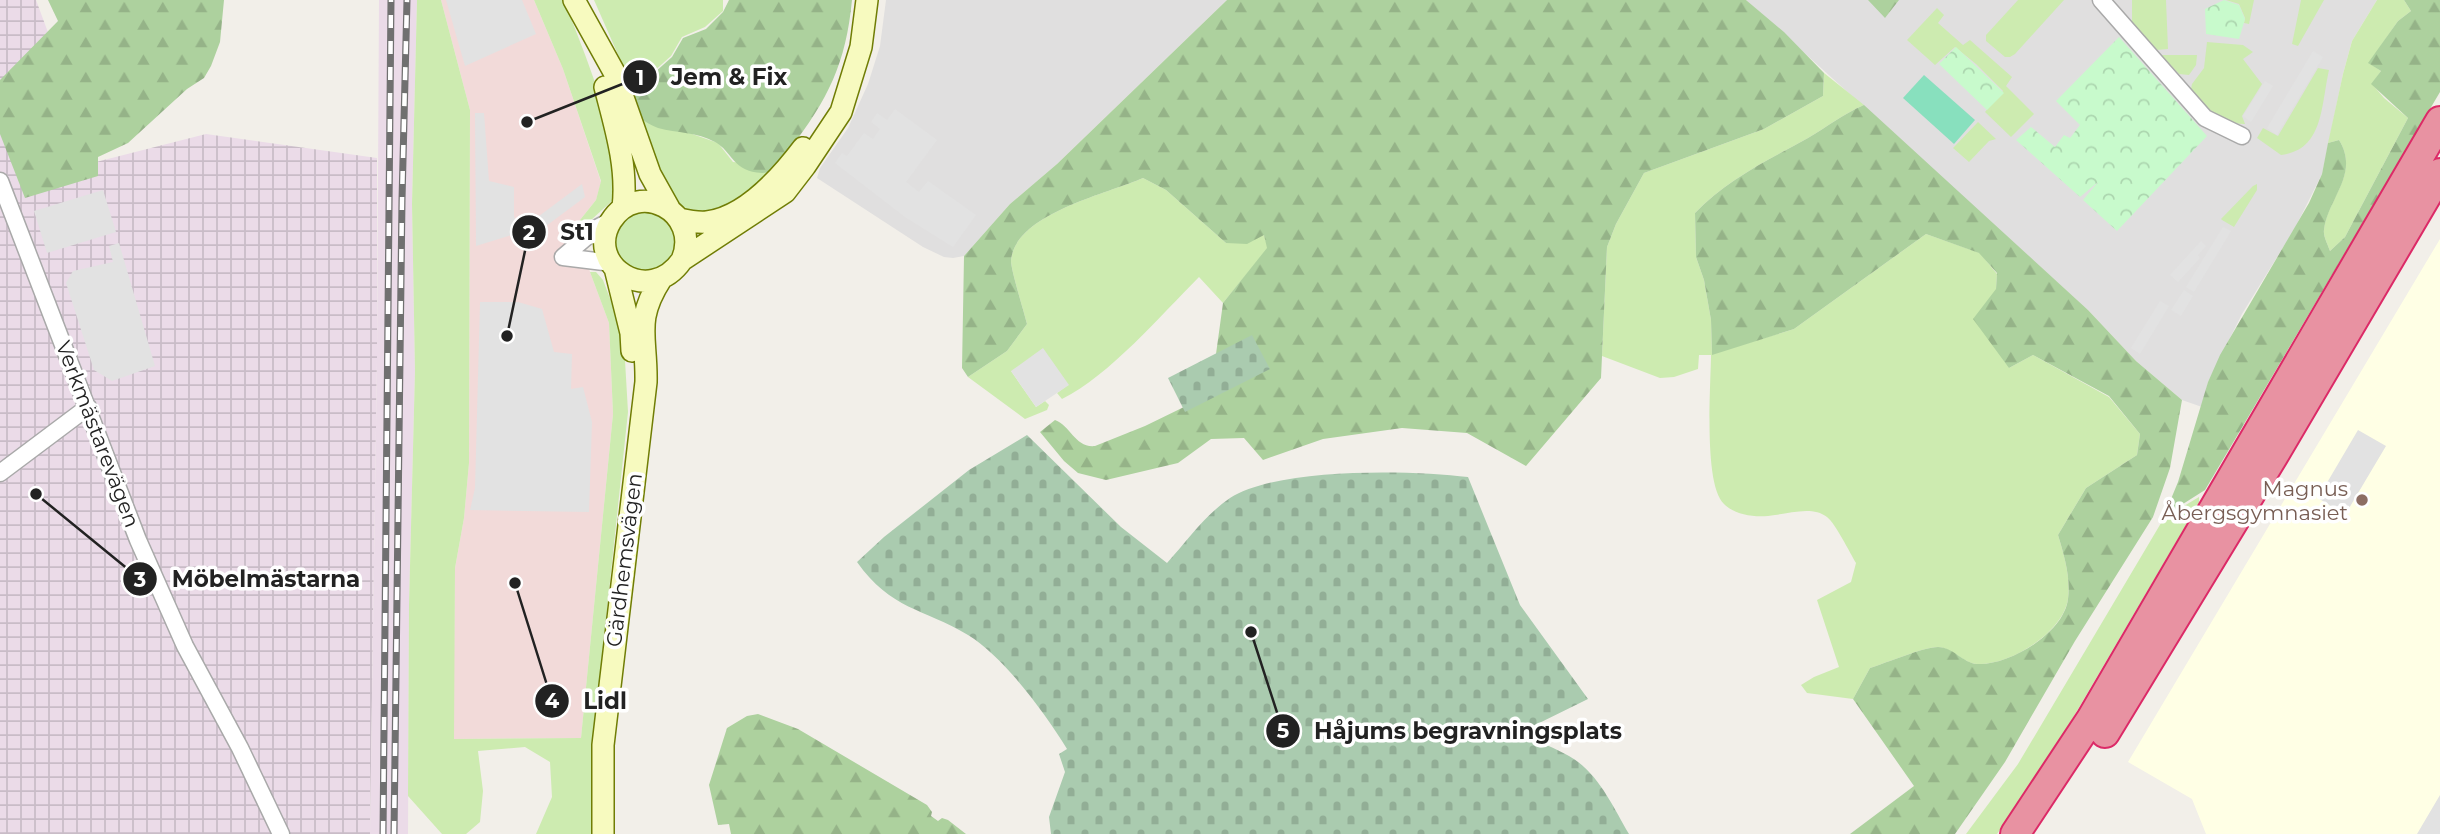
<svg xmlns="http://www.w3.org/2000/svg" width="2440" height="834" viewBox="0 0 2440 834" font-family="Montserrat,sans-serif">
<defs>
<pattern id="industrial-grid" width="8" height="8" patternUnits="userSpaceOnUse" patternTransform="scale(1.75)"><rect width="8" height="8" fill="#ebdbe8"/><path d="M0 4h8M4 0v8" fill="none" stroke="#c9bcc7"/></pattern>
<pattern id="forest-firs" width="22" height="20" patternUnits="userSpaceOnUse" patternTransform="scale(1.75)"><rect width="22" height="20" fill="#add19e"/><path d="M5 1l3.5 6h-7zM16 11l3.5 6h-7z" fill="#95b388"/></pattern>
<pattern id="cemetery-stones" width="16" height="16" patternUnits="userSpaceOnUse" patternTransform="scale(1.75)"><rect width="16" height="16" fill="#aacbaf"/><path d="M2 7V4a2 2 0 0 1 4 0v3zM10 15v-3a2 2 0 0 1 4 0v3z" fill="#92ae96"/></pattern>
<pattern id="park-crowns" width="20" height="18" patternUnits="userSpaceOnUse" patternTransform="scale(1.75)"><rect width="20" height="18" fill="#c8facc"/><path d="M2 6a3 3 0 1 1 6 0M12 15a3 3 0 1 1 6 0" fill="none" stroke="#acd6af"/></pattern>
</defs>
<rect width="100%" height="100%" fill="#f2efe9"/>
<path fill="#e0dfdf" d="M886 0H1227L1057 164 1010 204 964 256 953 258 944 257 923 247 817 178 820 168 848 128 868 84 880 46Z
M1746 0H2377L2352 41 2343 74 2322 174 2295 228 2242 314 2208 382 2202 407 2182 400 2136 361 2088 310Z"/>
<path fill="#f2dad9" d="M441 0H534L563 69 601 182 596 200 576 225 590 272 609 323 613 414 581 738 453 739 455 568 464 518 469 463 470 110Z"/>
<path fill="url(#industrial-grid)" d="M0 0H36L96 162 206 134 377 158V359L370 834H0Z"/>
<path fill="#ffffe5" d="M2440 239V834H2206L2192 799 2128 762Z"/>
<path fill="#ebdbe8" d="M379 0H417L412 204 415 371 409 605 408 834H370L377 359Z"/>
<path fill="#cdebb0" d="M417 0H441L470 110 469 463 464 518 455 568 454 739 581 738 613 414 609 323 590 272H596L603 280 617 317 624 343 628 412 593 741 592 817 594 834H536L552 797 550 762 525 747 478 751 483 791 480 822 466 834H442L408 796 409 605 415 371 412 204Z
M534 0H563L565 3C587 60 621 138 614 199L578 232 576 225 596 200 601 181 563 69Z
M594 0H723V11L705 27 682 37 671 56 652 73 627 75Z
M2018 0H2064L2015 54 2010 57H2005L1986 41V35Z
M2132 0H2166L2168 49 2156 50 2132 22Z
M2226 0H2254L2249 24 2244 23 2245 18 2239 4Z
M2301 0H2324L2298 46 2292 44Z
M2377 0H2404L2411 11 2398 21 2369 63 2381 71 2372 84 2384 98 2408 118 2345 237 2330 251C2328 245 2323 236 2324 230 2327 199 2360 174 2339 140L2328 143 2343 74 2352 41Z
M1937 8 1944 15 1938 23 1963 45 1970 40 2012 77 2006 86 2034 114 2011 137 1985 112 2003 91 1976 64 1955 47 1935 65 1907 40Z
M2207 42 2243 45 2253 52 2243 59 2262 84 2242 116 2245 124C2224 125 2203 106 2191 89L2192 84 2204 68Z
M2161 55H2197L2196 65 2189 75 2179 74Z
M2318 68 2329 70C2321 105 2324 150 2281 155L2257 138 2263 128 2278 136Z
M1824 73 1864 105C1843 114 1827 127 1808 138 1768 160 1726 180 1695 213L1696 257 1704 280 1711 320 1712 354 1794 329 1926 234 1980 253 1997 274 1996 289 2009 368 2033 355 2109 397 2140 434 2137 455 2086 488 2058 535C2064 555 2071 578 2068 599 2063 633 2009 666 1977 664 1963 663 1953 648 1938 647 1924 647 1886 663 1870 668L1853 699 1807 693 1801 685 1814 677 1839 667 1817 600 1851 582 1856 563C1850 553 1835 523 1827 517 1813 506 1791 513 1775 515 1758 518 1736 516 1724 504 1703 484 1711 384 1711 355H1699L1698 369 1674 377 1660 378 1602 356 1607 247 1616 224 1644 173 1764 129 1823 96Z
M639 118 658 127 678 129 718 143 733 162 779 166 757 191 720 213 686 212 678 206 660 178Z
M1978 122 1996 139 1989 141 1969 162 1953 148Z
M1143 178 1166 190 1226 243 1264 235 1268 248 1223 303 1199 277C1161 315 1109 376 1062 399L1057 393 1068 385 1011 371 1036 407 1045 401 1049 405 1047 410 1025 419 968 377 1007 351 1027 324C1024 312 1011 270 1011 261 1014 214 1107 194 1143 178Z
M2257 184V190L2234 227 2222 220 2221 219 2253 186Z
M643 209 663 215 676 232V249L668 264 648 274 620 263 612 239 620 220Z
M2199 497V503L2054 750 1997 834H1966L2018 764 2164 518Z"/>
<path fill="url(#forest-firs)" d="M48 0H224L220 42 211 66 204 78 187 89 128 143 98 157V176L25 198 0 134V80L58 21Z
M729 0H852C846 63 828 100 789 150 782 159 776 173 762 173 733 172 732 151 715 142 697 132 677 133 658 128 652 126 645 121 639 118L627 76 654 73 672 57 683 38 706 29 723 12Z
M1227 0H1746L1784 32 1824 73 1823 96 1764 129 1644 173 1616 224 1607 247 1601 378 1526 466 1467 433 1402 428 1323 439 1263 460 1244 438 1211 439 1178 463 1106 480 1078 473 1064 461 1040 432 1055 420C1071 426 1075 448 1095 446L1145 426 1184 407 1216 354 1223 303 1267 248 1264 235 1247 244 1226 243 1166 190 1143 178C1107 194 1014 214 1011 261 1011 270 1024 312 1027 324L1007 351 968 377 962 368 964 256 1010 204 1057 164Z
M1868 0H1899L1885 18Z
M2404 0H2440V92L2205 490 2164 516 2178 482 2208 382 2220 355 2309 203 2322 174 2328 143 2339 140C2360 174 2328 198 2324 230 2323 236 2328 245 2330 251L2345 237 2408 118 2371 84 2381 71 2368 63 2398 21 2411 11Z
M1864 105 2088 310 2136 361 2182 400 2170 468 2153 517 2075 641 2005 762 1955 834H1850L1914 786 1853 699 1870 668C1886 663 1924 647 1938 647 1953 647 1963 663 1977 664 2009 666 2064 633 2068 599 2071 578 2064 555 2058 535L2086 488 2137 455 2140 434 2109 396 2033 355 2009 368 1973 319 1996 289 1997 273 1979 253 1926 234 1794 329 1712 355 1711 320 1704 280 1696 257 1695 213C1726 180 1768 160 1808 138 1827 127 1843 114 1864 105Z
M758 714 798 729 927 805 932 812 931 816 938 821 942 818 948 820 966 834H731L729 824 718 825 709 785 727 728 747 716Z"/>
<path fill="url(#cemetery-stones)" d="M1252 335 1270 369 1185 412 1168 378Z
M1027 435 1121 527 1167 563C1188 540 1204 516 1230 498 1278 467 1411 470 1468 477L1520 605 1588 699 1519 733C1535 741 1554 747 1569 756 1598 772 1613 807 1629 834H1051L1049 817 1065 772 1059 754 1067 749C1045 713 1004 657 968 635 923 608 891 610 857 562L884 537 969 470Z"/>
<path fill="url(#park-crowns)" d="M2224 0 2239 5 2245 19 2239 39 2206 34 2205 9Z
M2119 37 2207 136 2117 231 2083 200 2098 182 2080 197 2016 140 2031 127 2055 147 2064 135 2070 138 2080 125 2056 101Z
M1956 47 2004 93 1987 110 1939 64Z"/>
<path fill="#88e0be" d="M1924 75 1975 120 1954 144 1903 98Z"/>
<path fill="#e2e2e2" d="M446 0H522L536 34 465 66Z
M2313 51 2323 57 2277 135 2267 128Z
M2265 81 2273 86 2251 122 2243 116Z
M895 109 937 140 906 182 919 192 928 181 976 215 953 247 905 217 835 163 842 153 847 156 864 133 873 139 880 129 871 122 877 113 887 120Z
M475 113H484L489 181 514 187V215L518 233 476 246Z
M582 184 585 197 538 232 531 222Z
M103 190 116 232 47 253 34 211Z
M2223 227 2231 231 2194 292 2186 287Z
M2201 241 2206 246 2198 255 2200 258 2178 282 2170 275Z
M119 243 155 366 112 381 94 370 66 283 73 271 113 262 109 246Z
M2184 290 2193 296 2181 316 2171 310Z
M2160 301 2169 306 2140 354 2131 348Z
M480 302H518L542 309 554 352 572 354 571 389 583 387 592 422 589 512 470 510 475 488Z
M1043 348 1069 385 1036 407 1011 371Z
M2358 430 2386 446 2345 515 2318 498Z
M2440 795V834H2417Z"/>
<g fill="none" stroke-linecap="round" stroke-linejoin="round">
<defs>
<path id="street" d="M2101 0 2205 118 2242 136
M0 181 138 540 185 646 240 748 281 834
M563 257 597 228 612 220
M563 257 612 263
M0 473 88 407"/>
<path id="secondary" d="M574 0 614 72 650 174 669 208
M605 87C615 126 628 167 623 208
M679 219C688 221 698 223 707 222 746 217 781 177 803 148
M682 260C702 212 638 178 611 221 584 265 649 308 682 260L785 192 805 166 841 112 861 47 867 0
M615 268 631 333 632 351
M603 834V745L646 382C647 337 634 321 661 279"/>
<path id="highway" d="M2105 733 2274 455 2440 173
M2015 834 2091 719 2440 121"/>
</defs>
<use href="#street" stroke="#a9a9a9" stroke-width="19"/>
<use href="#secondary" stroke="#707d05" stroke-width="24"/>
<use href="#highway" stroke="#dc2a67" stroke-width="32"/>
<use href="#street" stroke="#fff" stroke-width="16"/>
<use href="#secondary" stroke="#f7fabf" stroke-width="21"/>
<use href="#highway" stroke="#e892a2" stroke-width="28"/>
<defs>
<path id="rail" d="M383 834 391 0
M394 834 402 200 407 0"/>
</defs>
<use href="#rail" stroke="#707070" stroke-width="7"/>
<use href="#rail" stroke="#fff" stroke-width="4.5" stroke-dasharray="13" stroke-linecap="butt"/>
</g>
<circle fill="#8d6e63" stroke="#fff" stroke-width="2.5" cx="2362" cy="500" r="7"/>
<g text-anchor="middle" dominant-baseline="central" stroke-width="7" stroke-linejoin="round" paint-order="stroke">
<g font-size="21" fill="#222" stroke="#fff">
<text transform="translate(98 434) rotate(69)">Verkmästarevägen</text>
<text transform="translate(624 560) rotate(-83)">Gärdhemsvägen</text>
</g>
<g font-size="21" fill="#785e54" stroke="#fff" text-anchor="end">
<text x="2348" y="488">Magnus<tspan x="2348" dy="24">Åbergsgymnasiet</tspan></text>
</g>
</g>
<path fill="none" stroke="#222" stroke-width="2.5" d="M527 122L640 77M507 336L529 232M36 494L140 579M515 583L552 701M1251 632L1283 731"/>
<g fill="#222" stroke="#fff" stroke-width="2.5">
<circle cx="527" cy="122" r="7"/>
<circle cx="507" cy="336" r="7"/>
<circle cx="36" cy="494" r="7"/>
<circle cx="515" cy="583" r="7"/>
<circle cx="1251" cy="632" r="7"/>
<circle cx="640" cy="77" r="18"/>
<circle cx="529" cy="232" r="18"/>
<circle cx="140" cy="579" r="18"/>
<circle cx="552" cy="701" r="18"/>
<circle cx="1283" cy="731" r="18"/>
</g>
<g font-size="21" text-anchor="middle" font-weight="bold" fill="#fff">
<text x="640" y="85">1</text>
<text x="529" y="240">2</text>
<text x="140" y="587">3</text>
<text x="552" y="708">4</text>
<text x="1283" y="738">5</text>
</g>
<g font-size="23" text-anchor="middle" font-weight="bold" fill="#222" stroke="#fff" stroke-width="7" stroke-linejoin="round" paint-order="stroke">
<text x="729" y="85">Jem &amp; Fix</text>
<text x="577" y="240">St1</text>
<text x="266" y="587">Möbelmästarna</text>
<text x="605" y="709">Lidl</text>
<text x="1468" y="739">Håjums begravningsplats</text>
</g>
</svg>
